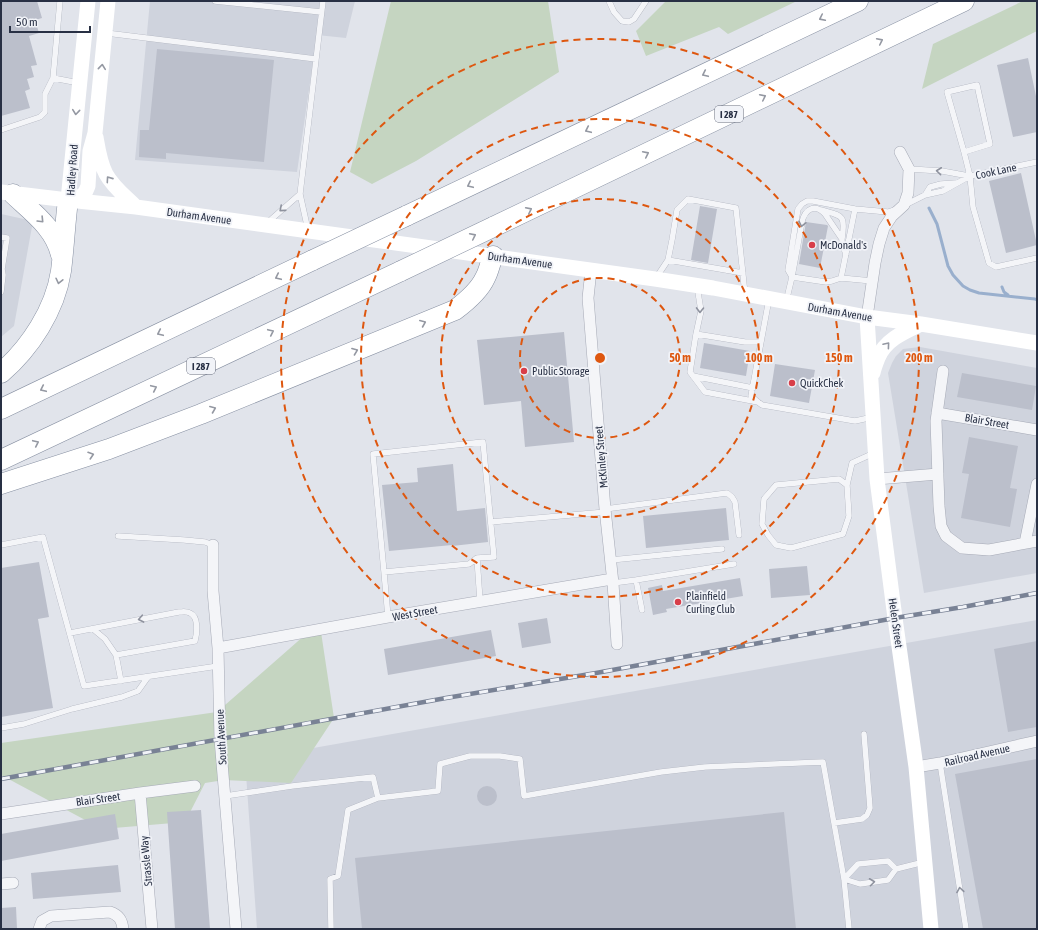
<svg xmlns="http://www.w3.org/2000/svg" width="1038" height="930" viewBox="0 0 1038 930" font-family="'Asap Condensed',sans-serif">
<rect width="100%" height="100%" fill="#e1e4eb"/>
<path fill="#cfd3dd" d="M150 1H355L346 38 317 35 297 172 135 160Z
M1 214 33 221 14 326 1 337Z
M920 347 1037 368V573L924 593 888 373 892 363 896 356 903 349Z
M1037 620V929H257L245 760Z"/>
<path fill="#c5d5c1" d="M391 1H548L559 72 416 161 372 184 350 172Z
M666 1H797L728 34 719 27 646 56 636 31Z
M1023 1H1037V31L922 89 933 44Z
M321 632 334 718 291 783 224 780 205 783 185 822 102 829 1 775V743L217 712 305 635Z"/>
<g fill="none" stroke-linecap="round" stroke-linejoin="round">
<path stroke="#99afcd" stroke-width="3" d="M929 208 937 224 948 266 953 275 963 286 970 290 979 293 1035 299 1037 300
M1002 287 1004 292 1008 295"/>
</g>
<path fill="#bbbfcb" d="M1 1H37L42 18 35 20 39 33 29 36 37 65 31 66 34 77 27 79 30 89 25 91 30 108 1 116Z
M157 49 274 60 264 162 166 153V159L139 157 140 130H149Z
M1028 58 1037 101V132L1013 137 997 65Z
M1021 173 1037 245 1006 253 989 181Z
M700 206 717 209 708 263 691 260Z
M806 222 827 225 828 226 820 268 799 264Z
M564 332 574 442 525 447 521 401 484 405 477 340Z
M704 343 750 351 746 376 700 368Z
M775 364 815 370 809 403 770 396Z
M962 373 1036 386 1032 410 957 397Z
M969 437 1018 446 1010 488 1017 489 1010 527 961 518 969 474 962 473Z
M453 464 457 511 485 508 488 542 452 546V545L389 551 382 485 418 482 417 468Z
M726 508 729 540 646 548 643 516Z
M39 562 49 617 38 619 53 708 1 717V568Z
M807 566 810 595 771 598 769 569Z
M740 578 743 596 666 609 667 612 653 615 648 588 662 585 663 591Z
M547 618 551 643 522 648 518 623Z
M491 630 496 656 388 675 384 649Z
M1037 641V727L1008 732 994 649Z
M1037 759V929H983L955 774Z
M477 796a10 10 0 1 1 20 0a10 10 0 1 1-20 0Z
M201 810 210 929H175L167 812Z
M784 812 796 929H362L355 858Z
M115 814 119 839 1 861V834Z
M118 865 121 892 33 899 31 873Z
M16 907 17 929H1V908Z"/>
<g fill="none" stroke-linecap="round" stroke-linejoin="round">
<defs>
<path id="lane" d="M215 1 321 12
M609 1 614 12 622 21 629 22 634 19 646 1
M106 33 316 59
M53 78 79 83
M1 130 40 117 45 112V94L53 78 60 1
M964 152 990 144 977 85 947 92 964 152 970 176 973 207 989 263 996 267 1037 258
M909 169 942 171 969 176
M925 195 930 187 941 184 955 183
M807 201H813L855 209 841 278 832 281 826 282 792 277 788 270 798 209 802 204Z
M905 205 925 195 943 191 970 176 1037 162
M855 209 888 212 894 210
M821 210C842 216 846 214 842 239
M267 223 300 194
M308 230 300 194 323 1
M1 237 7 238 2 269 3 275 1 292
M668 260 743 273
M656 278 668 260 672 240 677 210 688 199 736 208 745 294
M841 278 872 281
M769 299 751 396 758 402 762 405 855 421 873 417
M786 302 792 277 802 222C805 209 815 203 825 214L842 239V244L846 254
M696 334 701 311 697 286
M693 376 753 388
M758 402 705 392 690 372 696 334 745 342H761
M483 442 494 557 477 558 469 564 384 572 373 454Z
M847 485 839 479 776 485 764 499 762 524 768 535 776 545 791 548 843 534 849 516 847 485 852 463 874 453
M605 509 727 493 732 497 735 502 739 535
M491 522 606 512
M118 536 184 540 205 542 213 545
M1 545 43 537 84 686 218 666
M477 558 480 601
M611 560 722 549
M384 572 388 617
M636 580 734 564
M613 583 636 580 642 610
M93 629 105 639 116 655
M70 633 179 612C182 612 187 611 190 613 199 617 197 633 195 641L116 655 121 681
M1 728 24 724 72 709 122 697 138 691 148 677
M940 763 966 929
M225 796 292 786 373 777 378 798 438 791 440 764 470 756H500L520 759 524 796 661 772 705 767 823 762 844 879 849 929
M834 823 862 819 867 815 870 808 864 734
M844 879 860 884 888 880 896 869 924 862
M844 879 858 864 888 861 896 869
M331 929 330 879 338 876 348 810 378 798"/>
<path id="street" d="M591 270 588 298 605 509 613 583 617 644
M867 317 875 263 879 244 884 228 892 216 904 205 908 193 909 169 900 152
M943 371 936 421 939 506 941 526 946 536 962 548 976 549 989 550 1037 541
M937 413 1037 430
M877 479 938 474
M1025 543 1037 484
M213 545V591L218 648 220 739 236 929
M218 648 388 617 612 579
M916 767 940 763 1037 741
M140 793 152 929
M1 814 140 793 195 786
M1 884 13 883
M39 929 42 921 51 916 110 912C119 915 122 920 123 929"/>
<path id="highway" d="M13 194C32 212 55 228 61 255
M406 216 858 1
M493 227 964 1
M1 373C30 348 55 310 61 271 64 248 65 224 68 200
M1 409 313 260
M1 460 401 271
M1 484 109 449 201 414 455 310C467 301 479 291 485 278 489 271 490 263 493 256"/>
</defs>
<use href="#lane" stroke="#a6aab6" stroke-width="6"/>
<use href="#street" stroke="#a6aab6" stroke-width="12"/>
<use href="#highway" stroke="#8790a2" stroke-width="21"/>
<use href="#lane" stroke="#f4f5f8" stroke-width="5.5"/>
<use href="#street" stroke="#f4f5f8" stroke-width="11"/>
<path stroke="#fff" stroke-width="15" d="M96 137C98 149 100 163 106 174 113 187 126 197 136 207
M1 192 68 200 136 207 655 279 713 288 867 317 921 324 1037 343
M68 200 82 60 88 1
M69 200 78 198 85 193 88 186 90 151 95 133 108 1
M867 317 877 479 895 618 916 767 931 929
M873 373C874 368 876 363 878 358 885 340 904 332 921 324"/>
<use href="#highway" stroke="#fff" stroke-width="20"/>
<defs>
<path id="rail" d="M1 779 446 698 596 673 895 618 963 607 1037 593"/>
</defs>
<use href="#rail" stroke="#798295" stroke-width="4.5"/>
<use href="#rail" stroke="#f1f3f8" stroke-width="3" stroke-dasharray="9" stroke-linecap="butt"/>
<defs>
<path id="highway-bridge" d="M313 260 406 216
M401 271 493 227"/>
</defs>
<use href="#highway-bridge" stroke="#8790a2" stroke-width="21" stroke-linecap="butt"/>
<use href="#highway-bridge" stroke="#fff" stroke-width="20"/>
</g>
<defs><path id="oneway-chevron" d="M-2-3.5L2.5 0L-2 3.5" fill="none" stroke-width="1.6" stroke-linecap="round" stroke-linejoin="round"/></defs>
<g stroke="#9498a2">
<use href="#oneway-chevron" transform="translate(822 18) rotate(154)"/>
<use href="#oneway-chevron" transform="translate(880 41) rotate(-26)"/>
<use href="#oneway-chevron" transform="translate(102 67) rotate(-84)"/>
<use href="#oneway-chevron" transform="translate(705 74) rotate(155)"/>
<use href="#oneway-chevron" transform="translate(763 97) rotate(-26)"/>
<use href="#oneway-chevron" transform="translate(76 112) rotate(96)"/>
<use href="#oneway-chevron" transform="translate(588 130) rotate(155)"/>
<use href="#oneway-chevron" transform="translate(646 154) rotate(-26)"/>
<use href="#oneway-chevron" transform="translate(109 179) rotate(-125)"/>
<use href="#oneway-chevron" transform="translate(470 185) rotate(155)"/>
<use href="#oneway-chevron" transform="translate(529 210) rotate(-26)"/>
<use href="#oneway-chevron" transform="translate(41 220) rotate(46)"/>
<use href="#oneway-chevron" transform="translate(473 236) rotate(-26)"/>
<use href="#oneway-chevron" transform="translate(278 277) rotate(155)"/>
<use href="#oneway-chevron" transform="translate(59 281) rotate(103)"/>
<use href="#oneway-chevron" transform="translate(423 323) rotate(-23)"/>
<use href="#oneway-chevron" transform="translate(271 332) rotate(-25)"/>
<use href="#oneway-chevron" transform="translate(160 333) rotate(155)"/>
<use href="#oneway-chevron" transform="translate(887 345) rotate(-50)"/>
<use href="#oneway-chevron" transform="translate(355 351) rotate(-21)"/>
<use href="#oneway-chevron" transform="translate(154 388) rotate(-25)"/>
<use href="#oneway-chevron" transform="translate(43 389) rotate(155)"/>
<use href="#oneway-chevron" transform="translate(213 409) rotate(-22)"/>
<use href="#oneway-chevron" transform="translate(36 443) rotate(-25)"/>
<use href="#oneway-chevron" transform="translate(91 455) rotate(-18)"/>
</g>
<g stroke="#8e929e">
<use href="#oneway-chevron" transform="translate(939 171) rotate(-174)"/>
<use href="#oneway-chevron" transform="translate(282 209) rotate(139)"/>
<use href="#oneway-chevron" transform="translate(802 224) rotate(102)"/>
<use href="#oneway-chevron" transform="translate(700 310) rotate(91)"/>
<use href="#oneway-chevron" transform="translate(141 619) rotate(169)"/>
<use href="#oneway-chevron" transform="translate(872 882) rotate(-7)"/>
<use href="#oneway-chevron" transform="translate(960 890) rotate(-99)"/>
</g>
<g fill="none" stroke="#de570f" stroke-width="2" stroke-dasharray="7 5">
<circle cx="600" cy="358" r="80"/>
<circle cx="600" cy="358" r="159"/>
<circle cx="600" cy="358" r="239"/>
<circle cx="600" cy="358" r="319"/>
</g>
<g fill="#d83e49" stroke="#f1f3f8" stroke-width="1.5">
<circle cx="812" cy="245" r="4"/>
<circle cx="524" cy="371" r="4"/>
<circle cx="792" cy="383" r="4"/>
<circle cx="678" cy="602" r="4"/>
</g>
<g text-anchor="middle" dominant-baseline="central" stroke-width="3.5" stroke-linejoin="round" paint-order="stroke">
<g fill="#f1f3f8" stroke="#646a7a" stroke-width="1">
<rect x="715" y="106" width="28" height="16" rx="3"/>
<rect x="187" y="358" width="28" height="16" rx="3"/>
</g>
<g font-size="10" font-weight="bold" fill="#283044">
<text x="729" y="114">I 287</text>
<text x="201" y="366">I 287</text>
</g>
<g font-size="11" fill="#283044" stroke="#f1f3f8">
<text transform="translate(72 170) rotate(-86)">Hadley Road</text>
<text transform="translate(996 171) rotate(-12)">Cook Lane</text>
<text transform="translate(199 216) rotate(8)">Durham Avenue</text>
<text transform="translate(520 260) rotate(8)">Durham Avenue</text>
<text transform="translate(840 312) rotate(10)">Durham Avenue</text>
<text transform="translate(987 421) rotate(10)">Blair Street</text>
<text transform="translate(601 457) rotate(-95)">McKinley Street</text>
<text transform="translate(415 613) rotate(-10)">West Street</text>
<text transform="translate(896 623) rotate(82)">Helen Street</text>
<text transform="translate(221 737) rotate(-93)">South Avenue</text>
<text transform="translate(977 755) rotate(-13)">Railroad Avenue</text>
<text transform="translate(98 799) rotate(-8)">Blair Street</text>
<text transform="translate(146 861) rotate(-95)">Strassle Way</text>
</g>
<g font-size="11" fill="#283044" stroke="#f1f3f8" text-anchor="start">
<text x="820" y="245">McDonald's</text>
<text x="532" y="371">Public Storage</text>
<text x="800" y="383">QuickChek</text>
<text x="686" y="596">Plainfield<tspan x="686" dy="13">Curling Club</tspan></text>
</g>
</g>
<circle cx="600" cy="358" r="6" fill="#de570f" stroke="#f1f3f8" stroke-width="2"/>
<g font-size="12" text-anchor="middle" font-weight="bold" fill="#de570f" stroke="#f1f3f8" stroke-width="3.5" stroke-linejoin="round" paint-order="stroke">
<text x="680" y="362">50 m</text>
<text x="759" y="362">100 m</text>
<text x="839" y="362">150 m</text>
<text x="919" y="362">200 m</text>
</g>
<rect width="1038" height="930" fill="none" stroke="#283044" stroke-width="4"/>
<path d="M10 26v6h80v-6" fill="none" stroke="#283044" stroke-width="2"/>
<text x="16" y="26" font-size="12" fill="#283044" stroke="#f1f3f8" stroke-width="3" paint-order="stroke">50 m</text>
</svg>
